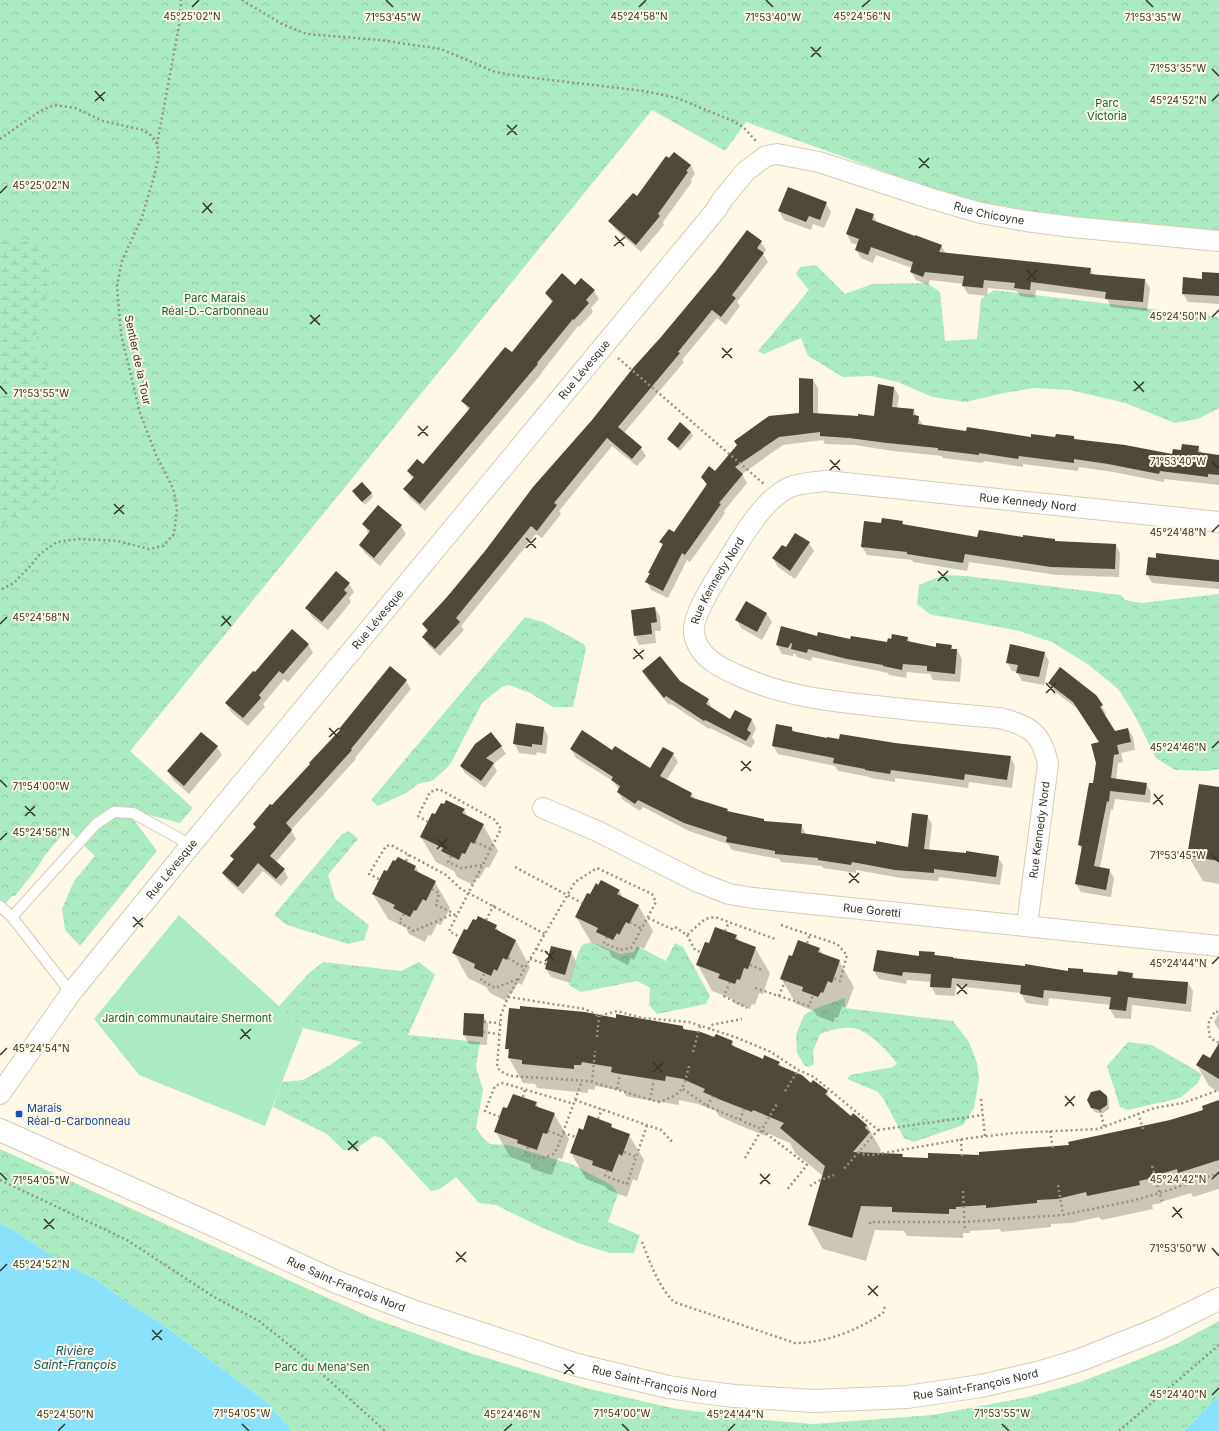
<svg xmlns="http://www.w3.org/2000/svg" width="1219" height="1431" viewBox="0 0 1219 1431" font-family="Inter,sans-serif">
<defs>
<pattern id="forest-crowns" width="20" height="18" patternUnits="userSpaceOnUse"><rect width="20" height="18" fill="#abebc2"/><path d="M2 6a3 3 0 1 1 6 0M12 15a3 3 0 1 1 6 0" fill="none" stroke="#94caa7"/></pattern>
<pattern id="wetland-marsh" width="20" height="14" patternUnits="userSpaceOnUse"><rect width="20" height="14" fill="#abebc2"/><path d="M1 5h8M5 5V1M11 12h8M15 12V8" fill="none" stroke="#94caa7"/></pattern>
</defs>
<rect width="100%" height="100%" fill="#fff8e7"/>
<path fill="#abebc2" d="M179 915 303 1028 265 1126 139 1075 94 1019Z"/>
<path fill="url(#forest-crowns)" d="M0 0H1219V231L1048 214 977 201 930 188 746 122 725 151 652 110 131 750 130 751 193 808 180 823 123 808 137 824 157 851 80 946 65 930 62 909 74 881 95 856 67 829 46 854 37 868 15 896H12L0 910Z
M816 265 845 294 872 284 927 283 940 292 945 341 977 339 981 299 994 290 1219 317V408L1198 419 1175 423 1125 403 1070 390 1034 388 1004 393 966 402 932 397 898 382 872 376 843 377 808 356 801 338 764 354 758 351 809 290 796 274 800 267Z
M943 575 967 576 1121 595 1125 600 1141 603 1219 594V769L1207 771 1175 770 1156 758 1135 716 1119 690 1089 665 1052 642 1019 631 946 617 931 615 917 604 919 585Z
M525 617 543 622 584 644 586 649 573 707H553L530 693 509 685 502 687 482 703 452 761 447 768 432 781 418 784 406 793 378 806 371 800Z
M349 831 358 839 328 875 335 899 369 925 364 940 348 944 287 925 274 915 342 834Z
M592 942 620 954 634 952 637 946 666 961 675 943 683 947 710 996 706 1004 657 1014 649 1005 650 988 637 981 581 992 569 985 578 953 582 945Z
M323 962 401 971 419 962 435 975 408 1035 480 1042 476 1067 483 1090 476 1128 483 1138 490 1144 508 1145 574 1165 613 1186 618 1194 608 1222 640 1235 634 1253H610L578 1243 534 1224 496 1205 479 1203 456 1177 440 1189 431 1191 382 1138 374 1136 354 1150H343L327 1134 273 1107 282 1082 303 1080 330 1065 362 1042 303 1028 279 1006 309 973Z
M845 998V1008L953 1021 969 1042 977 1063 979 1079 974 1108 963 1125 914 1142 904 1138 883 1098 878 1092 847 1079 850 1075 893 1067 897 1063C887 1051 867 1028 851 1028 841 1027 830 1031 820 1034L813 1051 814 1064 809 1067 804 1065 797 1053 796 1035 804 1015 814 1009Z
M1128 1042 1152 1045 1202 1074 1198 1083 1180 1098 1128 1110 1120 1107 1107 1066Z
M0 1149 372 1318 470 1353 586 1388 672 1408 754 1419 813 1424 932 1415 1028 1397 1080 1382 1130 1363 1176 1344 1219 1321V1397L1212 1402 1184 1431H291L269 1404 166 1327 152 1317 133 1307 100 1282 59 1260 15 1231 0 1223Z"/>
<path fill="url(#wetland-marsh)" d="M0 234 36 244 52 272 34 347 62 395 55 491 0 526Z"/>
<path fill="#8ae1fc" d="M0 1223 15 1231 59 1260 100 1282 133 1307 152 1317 166 1327 269 1404 291 1431H0Z
M1219 1397V1431H1184L1212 1402Z"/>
<path fill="#0003" d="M691 165 695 174 691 179 692 182 663 222 664 225 641 252 615 229 610 221 637 198Z
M826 203 831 212 824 228 813 224 811 230 784 220 779 211Z
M873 215 878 224 941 245 946 254 1090 269 1094 275 1145 280 1150 288 1147 311 1111 307 1107 299 1036 290 1035 298 1020 296 1017 291 988 288 987 296 968 294 963 286 964 284 930 280 928 285 916 280 911 272 912 268 876 255 873 263 861 258 856 250 858 245 851 243 847 234Z
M761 242 766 250 763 254 768 262 737 302 740 306 726 325 717 318 682 360 684 362 624 433 641 448 646 456 637 466 612 446 559 511 561 514 542 538 536 534 461 626 464 630 440 656 428 645 423 637 427 632 423 624Z
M1219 274V304L1188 302 1183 294 1202 280Z
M576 286 594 291 599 299 591 308 593 312 579 327 578 326 542 372V373L425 511 410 498 405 489 413 480 408 471 423 465 469 411 463 401 512 354 553 304 546 294Z
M813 380 818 388V415L875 417 894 387 899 396 897 409 913 410 923 425 967 432 1032 438 1074 437 1076 440 1173 456 1182 452 1198 447 1202 454 1219 456V485L1164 479V482L1113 472 1079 467 1078 471 1023 464V467L984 461 983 463 943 458 942 456 893 451 855 445 825 444 823 440 783 445 742 474 747 483 724 511 725 513 690 562 687 560 668 598 651 590 647 582 650 574 649 572 663 546 661 542 675 534 707 486 702 477 716 473 800 414Z
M691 432 693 436 680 451 670 442 668 439Z
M371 493 373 497 365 505 355 495Z
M902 522 905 526 978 538 1054 540 1056 542 1116 545 1120 553 1119 577 1057 575 969 562 967 571 913 562 912 560 867 555 862 547 882 525Z
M363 524 401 526 406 534 380 566 365 553 360 545 369 534Z
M809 543 814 551 795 579 778 567 773 558 786 548Z
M1157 559 1219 561V589L1152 583 1147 574Z
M349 584 354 592 349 598 351 602 328 630 312 617 307 608Z
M655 608 660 617 661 631H655L656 643 639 645 635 636 632 611Z
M767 614 772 622 762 640 741 628 737 620Z
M818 637 888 643 907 637 911 643 937 648 951 646 954 650H957L962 659 960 682 933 680 930 674 907 672 906 678 889 675 888 673 812 657 811 661 797 657 794 653 793 656 782 654 777 645Z
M308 644 313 653 288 682 284 679 263 704 265 707 248 726 231 712 226 703 255 674Z
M1044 652 1049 661 1044 685 1022 681 1017 672 1012 671 1007 662Z
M643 672 708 700 712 709 730 721 752 720 756 728 752 737 755 742 751 748 710 728 709 729 671 704 669 705 648 680Z
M406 681 411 689 355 758 356 759 291 830 296 839 276 862 284 870 288 878 281 886 263 871 243 894 228 881 223 873 234 861 231 856 256 828 254 824Z
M1049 683 1102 706 1106 714 1104 716 1114 732 1128 729 1133 737 1135 750 1121 753 1123 762 1118 763 1116 780 1146 784 1151 792 1150 803 1115 799 1113 810 1111 809 1100 868 1109 870 1114 878 1111 897 1081 892 1076 884 1082 850 1079 845 1094 784 1100 743 1079 710 1054 691Z
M544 728 548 736 546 754 537 752 536 755 519 753 515 744Z
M792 728 795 733 840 740 895 744 1010 757 1015 766 1012 788 969 782 968 788 895 778V782L871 778 870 777 838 771 835 766 778 754 773 746Z
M501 746 506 754 493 764 497 771 485 788 465 773 461 766Z
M217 747 222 755 189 794 173 780 168 771Z
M571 749 612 751 650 770 673 754 678 762 666 781 692 794 695 800 727 810 729 813 764 820 765 822 801 825 806 834 876 845 909 848 927 816 932 824 929 850 998 857 1003 865 1000 885 939 877 938 881 901 878 856 870V873L823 868 822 866 781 862 779 859 732 850 728 844 689 831 643 807 640 811 623 800 618 792 619 790 613 781 576 758Z
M1219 788V884L1203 881 1188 856Z
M464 810 468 817 483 825 498 851 489 868 486 867 479 879 477 878 473 885 457 877 454 871 436 862 421 837 436 815Z
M398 858 416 867 420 875 435 882 450 908 441 925 437 924 431 936 428 935 425 942 409 934 406 928 388 919 373 894Z
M619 890 623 898 638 905 653 931 644 949 640 947 634 960 631 958 628 965 612 957 609 951 591 942 576 917Z
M496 926 500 933 516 941 530 967 522 985 518 983 511 995 509 994 506 1001 490 993 486 987 468 978 454 953 468 931Z
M736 936 740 942 755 948 770 973 763 994 759 993 755 1005 752 1004 750 1009 734 1003 731 998 712 991 698 965 710 944Z
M820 949 823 955 839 961 854 987 846 1008 842 1006 838 1018 835 1017 833 1022 817 1016 814 1011 796 1004 781 978 793 957Z
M571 952 576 961 570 983 551 977 546 969Z
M934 953 937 957 954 959 1069 972 1083 970 1084 973 1118 976 1132 974 1135 979 1188 983 1193 991 1191 1012 1132 1005 1131 1019 1115 1018 1110 1009 1111 1005 1049 998 1048 1006 1026 1003 1021 993 956 986 955 996 936 995 931 986V982L907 980 906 984 879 979 874 971Z
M1219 1013V1030L1214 1022Z
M465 1014 483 1015 488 1024 487 1045 469 1044 464 1035Z
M616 1019 683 1027 685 1030 732 1042 735 1048 764 1060 779 1063 782 1068 827 1092 832 1102 851 1117 867 1125 881 1150 880 1151 882 1154 902 1155 904 1158 929 1159 980 1156 1070 1145 1170 1121 1204 1111 1219 1101V1189L1193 1197 1191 1193 1161 1202 1162 1203 1152 1205 1153 1209 1102 1220 1099 1217 1072 1223 1051 1224V1227L1001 1232 1000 1229 970 1231V1233H963V1238L907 1236 904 1231 875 1230 866 1261 823 1249 809 1225 823 1176 795 1153 790 1143 767 1133 766 1136 736 1124 719 1116 716 1111 698 1104 679 1100V1105L635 1098 626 1096 623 1091 595 1086V1090L588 1089V1093L537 1088 535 1084 523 1083 509 1058 510 1054 507 1048Z
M1219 1045V1092L1209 1086 1197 1065 1210 1059Z
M1107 1096 1109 1100V1109L1102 1114 1094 1112 1092 1107Z
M536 1103 539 1108 554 1114 569 1139 562 1159 558 1158 552 1175 532 1169 530 1164 510 1157 496 1132 508 1109Z
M611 1125 614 1130 629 1135 644 1160 637 1181 633 1179 627 1197 608 1190 605 1186 586 1179 571 1153 583 1131Z"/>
<path fill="#504937" d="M674 152 691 165 686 171 688 172 658 214 660 216 636 245 608 221 633 193 637 196 666 156 669 158Z
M788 187 827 202 820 220 809 216 806 222 778 211Z
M856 208 874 214 872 220 915 236V235L942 245 939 252 1091 268 1090 274 1145 279 1143 302 1105 299 1106 292 1031 282 1030 290 1014 288 1015 283 984 280 983 288 962 286 964 276 925 272 923 277 910 272 913 262 871 247 868 255 855 250 859 239 846 234Z
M747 230 762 241 757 248 764 253 732 295 736 298 721 317 712 310 678 352 680 353 618 427 642 447 632 459 607 438 554 503 557 505 537 531 531 526 456 618 460 622 435 649 422 637 428 630 422 624 447 597 485 551 533 487 592 420 633 368 661 337 716 271Z
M1202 272 1219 273V296L1182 294 1183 277 1202 279Z
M562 273 575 285 581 278 595 290 586 300 589 303 574 320 573 319 537 363 538 364 420 504 403 489 414 477 407 471 417 459 423 464 470 408 461 401 505 347 512 352 553 301 545 293Z
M799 378 813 379V413L858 416V414L874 416 878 384 894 387 892 407 914 409 913 415 919 416 918 424 966 431 967 427 1031 437V434L1055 437 1056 434 1074 436V439L1125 445 1172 454 1173 449 1181 450 1182 444 1199 446 1198 452 1219 455V475L1208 474V477L1160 471 1159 474 1108 464 1074 459V463L1019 456 1018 459 979 453V455L938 450V448L887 443 849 438 820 436V432L779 437 735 467 743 474 719 503 721 504 685 555 682 553 663 591 645 582 650 573H648L663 544 659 542 669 529 674 532 707 484 701 477 709 466 715 471 737 445 734 441 769 416 799 413Z
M680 422 691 432 678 448 667 439Z
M362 482 372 493 362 502 352 491Z
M378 505 402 525 374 558 359 545 370 531 362 524Z
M882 518 903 521 902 524 977 537 979 530 1023 537V535L1055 539V541L1116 544 1115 569 1051 567 965 554 963 563 907 554V552L861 547 864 521 881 523Z
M795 533 810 542 790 571 772 558 782 545 786 547Z
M1156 553 1219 560V582L1146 575 1148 557 1156 558Z
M336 571 350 583 344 590 347 593 322 622 305 608Z
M746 601 767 613 757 632 735 620Z
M655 607 657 622 651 623 652 634 634 636 631 610Z
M781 626 817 636 818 632 850 639 851 636 887 642 888 638 891 639 892 634 908 637 907 641 936 647V643L952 645 951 649H957L955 674 927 671V666L903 664 902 670 883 666V665L847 659 808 649 807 653 791 649 792 643H791L788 648 776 645Z
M292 629 309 644 283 674 279 671 259 695 261 698 243 718 225 703 253 671 255 672Z
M1010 644 1045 652 1039 677 1016 673 1018 665 1006 663Z
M660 656 680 681 709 699 706 704 730 719 735 710 752 719 747 730 751 733 746 741 705 720 704 721 666 696 664 698 642 671Z
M390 666 407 680 351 749 352 750 286 823 292 830 270 856 285 869 276 879 258 863 238 887 222 873 234 859 230 856 256 827 253 824 270 804 272 805 310 764 309 763 340 730 339 729Z
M1060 667 1096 695 1103 705 1100 707 1115 731 1128 728 1131 742 1117 745 1119 754 1114 755 1111 778 1147 783 1145 795 1110 791 1109 802 1107 801 1094 866 1110 869 1106 890 1075 884 1082 846 1078 845 1089 783H1093L1096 763 1091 744 1099 742 1073 702 1048 683Z
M516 723 544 727 542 745 532 744V747L513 744Z
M776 724 792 727V731L827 738V737L839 739 840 734 895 743 1011 756 1007 780 965 774 964 780 891 770 890 774 865 770V769L833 763 834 758 772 746Z
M582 730 612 750 615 746 650 768 663 747 674 753 660 776 692 793 690 797 728 809 727 811 764 819V821L802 824 801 833 876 844V841L908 847 912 813 928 815 924 849 966 853V851L999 856 996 877 934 869V873L895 870 852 862 851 865 818 860V858L775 854V851L726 842 727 837 684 823 638 800 635 804 617 792 620 786 611 780 613 777 570 749Z
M201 732 218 746 184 786 167 771Z
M491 732 502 746 486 758 494 763 481 781 460 766 475 744Z
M1199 784 1219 787V861L1187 856Z
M446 800 465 809 462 813 484 824 474 844 471 842 465 854 462 853 459 860 441 851 443 848 420 837 432 813 435 814 441 803 444 804Z
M398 857 416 866 414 870 436 881 426 901 423 899 416 911 414 910 410 917 393 908 395 905 372 894 384 870 387 871 393 860 395 861Z
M601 880 620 890 617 894 639 905 629 924 626 922 619 935 617 933 613 940 596 932 598 928 575 917 587 893 590 894 596 883 598 885Z
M478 916 497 925 495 929 516 940 507 960 503 958 497 971 494 969 491 976 474 968 475 964 452 953 464 929 467 930 473 919 476 920Z
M715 927 737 935 735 939 756 947 748 969 744 968 740 980 737 979 735 984 718 978 720 974 696 965 705 942 709 943Z
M798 940 820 948 818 952 840 960 832 983 828 981 823 993 821 992 818 997 802 991 803 987 780 979 789 955 792 956Z
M551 946 572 951 565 975 545 969Z
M877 950 919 956V951L935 952 934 955 953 957V958L1025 966V964L1068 971V968L1083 969V972L1117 975 1118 971 1133 973 1132 978 1188 982 1186 1004 1128 997 1126 1011 1109 1009 1111 997 1044 990 1043 998 1020 994 1021 985 952 978 951 988 930 987 931 974 903 972 902 976 873 971Z
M520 1006 585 1012 616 1018V1014L683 1026V1029L701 1032 714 1037 716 1034 733 1041 731 1045 763 1059 764 1055 780 1062 778 1065 802 1075 811 1083 813 1080 828 1091 825 1094 851 1116 853 1113 867 1125 865 1128 870 1132 853 1152 903 1154 902 1157 928 1158V1153L979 1155V1152L1069 1145 1068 1142 1170 1120 1203 1110 1202 1106 1219 1100V1160L1178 1173 1177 1169 1148 1178V1179L1139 1181 1140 1185 1087 1196 1086 1192 1057 1199 1037 1200V1203L986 1208V1205L956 1207V1209H949V1214L892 1212V1207L861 1206 852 1238 808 1225 825 1166 780 1128 784 1123 753 1110 752 1112 721 1100 703 1092 705 1089 683 1079 666 1076 665 1081 620 1074 611 1072 612 1067 582 1062 581 1065H574V1069L522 1064V1060L508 1058 509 1049H505L509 1008 520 1009Z
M464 1013 484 1014 483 1037 463 1035Z
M1219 1043V1079L1196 1065 1203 1054 1210 1058Z
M1100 1090 1107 1096V1105L1100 1110 1091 1108 1087 1100 1091 1092Z
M513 1094 537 1102 535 1106 555 1113 547 1134 543 1133 537 1150 517 1143 518 1140 494 1132 503 1107 507 1108Z
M588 1115 612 1124 611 1127 630 1134 622 1156 619 1154 612 1172 592 1165 593 1161 570 1153 579 1128 583 1130Z"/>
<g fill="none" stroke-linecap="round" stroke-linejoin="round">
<defs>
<path id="service" d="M0 906 12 917 71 993
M12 917 96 824 114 812 133 813 191 845"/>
<g id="minor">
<path id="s1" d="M543 808 597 831 698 882 729 894 753 898 1219 946"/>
<path id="s2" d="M1027 925 1048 764C1042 733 1029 725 999 718 964 715 929 712 894 708 839 702 785 698 735 674 717 666 697 655 694 633 691 615 721 571 731 555 745 532 767 495 793 486 804 483 815 482 826 481L1219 522"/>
<path id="s3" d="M0 1094 71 993 191 845 716 210 722 200 746 171 766 156 777 154 819 162 929 198 981 213 1026 221 1072 227 1219 241"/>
</g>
<g id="tertiary">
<path id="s4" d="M0 1130 213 1225 334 1281 415 1312 577 1365 668 1387 702 1392 734 1396 815 1401 907 1397 981 1386 1041 1372 1080 1360 1158 1329 1219 1299"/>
</g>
</defs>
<use href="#service" stroke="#d4ccb7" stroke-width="12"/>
<use href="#minor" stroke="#d4ccb7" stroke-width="22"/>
<use href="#tertiary" stroke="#d4ccb7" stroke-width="24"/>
<path stroke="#979286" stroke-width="2.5" stroke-dasharray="2 3" stroke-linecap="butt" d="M242 0 282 24 307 34 379 40 441 49 495 72 525 77 644 91 677 98 733 121 743 127 756 141
M0 139 40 111 54 105 75 108 103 121 143 130 152 136 157 144 159 155 154 177 142 217 122 261 117 286 121 334 140 413 156 455 173 488 177 509 174 534 163 546 149 549 118 541 78 539 57 542 40 554 30 566 14 583 0 590
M157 144 179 26 181 0
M618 358 764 484
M428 822 418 816 430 792 439 789 495 820 501 829 449 931 460 937
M475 842 491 849
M451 856 448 862 461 868 483 865
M406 861 409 855
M515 867 582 903
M379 879 369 874 386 846 391 845 446 875 461 889 545 934
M432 889 439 893 436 905 453 913
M404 914 399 922 414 931 453 914 457 916
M648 918 674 930
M486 920 495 903
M630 922 642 929
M781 925 837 944 847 955 840 981 833 978
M675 927 687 935 705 919 715 917 775 939
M725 931 729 922
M687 935 695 950 701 952
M607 937 604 943 620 950 631 948 656 902 652 894 597 868 575 882 508 997 501 1015 497 1067C501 1072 505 1074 512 1076L589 1081 658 1102C685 1094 683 1088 690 1063
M807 943 810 934
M536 949 549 953
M508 958 525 968
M530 959 546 964
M750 965 762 970
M484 974 481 980 495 988 518 979
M730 982 724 996 747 1008
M755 988 809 1006 813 995
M779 996 785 981
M508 997 585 1009 599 1016 617 1011 642 1018 689 1022 735 1037 771 1052 798 1070 814 1077 878 1130 843 1170
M1218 1012 1215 1011 1208 1024 1210 1038 1219 1043
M484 1022 500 1023
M709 1029 711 1025 742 1019
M483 1032 499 1034
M597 1037 599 1016
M693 1052 700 1026
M592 1082 595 1051
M617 1089 620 1074
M683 1089 707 1106 759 1128 807 1165 786 1191
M785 1091 798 1070
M523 1097 525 1089
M981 1099 985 1136
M575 1100 661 1130 674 1144
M650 1100 654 1079
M707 1106 713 1096
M1100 1110 1104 1126
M1138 1113 1143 1129
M500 1117 485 1111 495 1086 503 1083 574 1104
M598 1119 602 1109
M740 1120 744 1109
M878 1130 983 1115
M548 1131 562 1136
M1050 1131 1053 1149
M563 1133 576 1137
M961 1139 962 1158
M528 1147 526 1154 542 1159 553 1154 557 1149 582 1081
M624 1152 636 1157
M858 1152 865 1155H872L970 1138 1014 1133 1098 1129 1154 1108 1183 1103 1219 1090
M745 1158 778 1102
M1152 1166 1162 1201
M608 1170 605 1176 627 1184 647 1125
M0 1180 127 1240 214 1297 259 1321 299 1353 385 1431
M1058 1185 1063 1215
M810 1186 818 1181 834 1175
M963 1191 965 1231
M870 1224V1222H964L1063 1215 1131 1201 1160 1193 1219 1173
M642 1242C650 1262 658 1286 674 1302L795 1343C826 1343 858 1330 883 1313L885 1306
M1119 1431 1219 1345"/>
<use href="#service" stroke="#fff" stroke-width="10"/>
<use href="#minor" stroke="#fff" stroke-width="20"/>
<use href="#tertiary" stroke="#fff" stroke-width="22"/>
</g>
<path fill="none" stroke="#35322a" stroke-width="1.5" d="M386 0 393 7M766 0 773 7M1146 0 1153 7M192 7 199 0M639 7 646 0M862 7 870 0M811 47 821 57M811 57 821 47M1212 69 1219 76M95 91 104 101M95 101 105 92M1212 101 1219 94M507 125 517 135M507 135 517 125M919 158 929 168M919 168 929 158M0 193 7 186M203 203 212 213M202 213 212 203M615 236 624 246M614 246 625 237M1027 270 1036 280M1027 280 1037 270M310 315 320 325M1212 317 1219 310M310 324 320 315M722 348 732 358M722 358 732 348M1134 381 1144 392M0 386 7 394M1134 391 1144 382M418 426 428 436M418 436 428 426M830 460 840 470M1212 462 1219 469M830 470 840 460M114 504 124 514M114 514 124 505M1212 532 1219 525M526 538 536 548M526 548 536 538M938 571 948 581M938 581 948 571M222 616 231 626M0 624 7 617M221 626 231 616M634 649 643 659M633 659 644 650M1046 683 1055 693M1046 693 1056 683M329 728 339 738M329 737 339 728M1212 748 1219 741M741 761 751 771M741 771 751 761M0 780 7 787M1154 794 1163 805M1153 804 1163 795M25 806 35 816M25 816 35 806M437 839 447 849M0 840 7 833M437 849 447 839M1212 855 1219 862M849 873 859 883M849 883 859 873M133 917 143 927M133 927 143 918M545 951 555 961M545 961 555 951M1212 964 1219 957M957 984 967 994M957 994 967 984M241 1029 250 1039M240 1039 251 1029M0 1055 7 1048M653 1062 662 1072M653 1072 663 1063M1065 1096 1074 1106M1065 1106 1075 1096M348 1141 358 1151M348 1150 358 1141M0 1173 7 1180M760 1174 770 1184M1212 1179 1219 1172M760 1184 770 1174M1173 1207 1182 1218M1172 1217 1182 1208M44 1219 54 1229M44 1229 54 1219M1212 1248 1219 1256M456 1252 466 1262M456 1262 466 1252M0 1271 7 1264M868 1286 878 1296M868 1295 878 1286M152 1330 162 1340M152 1340 162 1330M564 1364 574 1374M564 1374 574 1364M1212 1395 1219 1388M242 1424 249 1431M622 1424 629 1431M1002 1424 1009 1431M58 1431 65 1424M504 1431 512 1424M728 1431 735 1424"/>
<rect fill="#1a4fb4" stroke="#fff8e7" stroke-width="1.5" x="15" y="1110" width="8" height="8" rx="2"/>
<g text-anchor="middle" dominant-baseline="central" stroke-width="4" stroke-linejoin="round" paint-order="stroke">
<g font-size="11" fill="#12613b" stroke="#fff8e7">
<text x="1107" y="103">Parc<tspan x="1107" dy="13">Victoria</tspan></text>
<text x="215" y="298">Parc Marais<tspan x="215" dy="13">Réal-D.-Carbonneau</tspan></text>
<text x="187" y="1018">Jardin communautaire Shermont</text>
<text x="322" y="1367">Parc du Mena'Sen</text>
</g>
<g font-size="11" fill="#35322a" stroke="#fff8e7">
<text stroke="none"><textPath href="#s3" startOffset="1444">Rue Chicoyne</textPath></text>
<text transform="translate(138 360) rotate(78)">Sentier de la Tour</text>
<text stroke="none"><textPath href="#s3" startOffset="931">Rue Lévesque</textPath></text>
<text stroke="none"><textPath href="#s2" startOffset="983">Rue Kennedy Nord</textPath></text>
<text stroke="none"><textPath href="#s2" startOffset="623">Rue Kennedy Nord</textPath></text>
<text stroke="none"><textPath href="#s3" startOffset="607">Rue Lévesque</textPath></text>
<text stroke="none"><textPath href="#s2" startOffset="96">Rue Kennedy Nord</textPath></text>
<text stroke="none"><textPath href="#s3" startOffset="283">Rue Lévesque</textPath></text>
<text stroke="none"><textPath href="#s1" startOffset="349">Rue Goretti</textPath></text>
<text stroke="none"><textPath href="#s4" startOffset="379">Rue Saint-François Nord</textPath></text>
<text stroke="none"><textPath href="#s4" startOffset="703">Rue Saint-François Nord</textPath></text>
<text stroke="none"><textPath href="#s4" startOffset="1027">Rue Saint-François Nord</textPath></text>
</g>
<g font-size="11" fill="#164399" stroke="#fff8e7" text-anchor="start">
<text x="27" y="1108">Marais<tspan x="27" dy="13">Réal-d-Carbonneau</tspan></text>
</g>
<g font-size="12" font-style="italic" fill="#0b5769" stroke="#fff8e7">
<text x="75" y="1350">Rivière<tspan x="75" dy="14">Saint-François</tspan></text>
</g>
</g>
<g font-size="10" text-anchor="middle" fill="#35322a" stroke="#fff8e7" stroke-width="4" stroke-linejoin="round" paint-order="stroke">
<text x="192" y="20">45°25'02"N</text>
<text x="639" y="20">45°24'58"N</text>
<text x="862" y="20">45°24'56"N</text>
<text x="393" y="21">71°53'45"W</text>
<text x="773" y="21">71°53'40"W</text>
<text x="1153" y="21">71°53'35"W</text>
<text x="1178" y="72">71°53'35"W</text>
<text x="1178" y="104">45°24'52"N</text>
<text x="41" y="189">45°25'02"N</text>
<text x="1178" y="320">45°24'50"N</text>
<text x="41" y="397">71°53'55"W</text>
<text x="1178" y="465">71°53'40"W</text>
<text x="1178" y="536">45°24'48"N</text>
<text x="41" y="621">45°24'58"N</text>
<text x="1178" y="751">45°24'46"N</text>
<text x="41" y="790">71°54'00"W</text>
<text x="41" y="836">45°24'56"N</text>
<text x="1178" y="859">71°53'45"W</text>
<text x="1178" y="967">45°24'44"N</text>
<text x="41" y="1052">45°24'54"N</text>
<text x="1178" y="1183">45°24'42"N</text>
<text x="41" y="1184">71°54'05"W</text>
<text x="1178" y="1252">71°53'50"W</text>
<text x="41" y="1268">45°24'52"N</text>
<text x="1178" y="1398">45°24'40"N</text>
<text x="242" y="1417">71°54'05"W</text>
<text x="622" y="1417">71°54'00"W</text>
<text x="1002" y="1417">71°53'55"W</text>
<text x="65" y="1418">45°24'50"N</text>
<text x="512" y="1418">45°24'46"N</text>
<text x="735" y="1418">45°24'44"N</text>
</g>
</svg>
